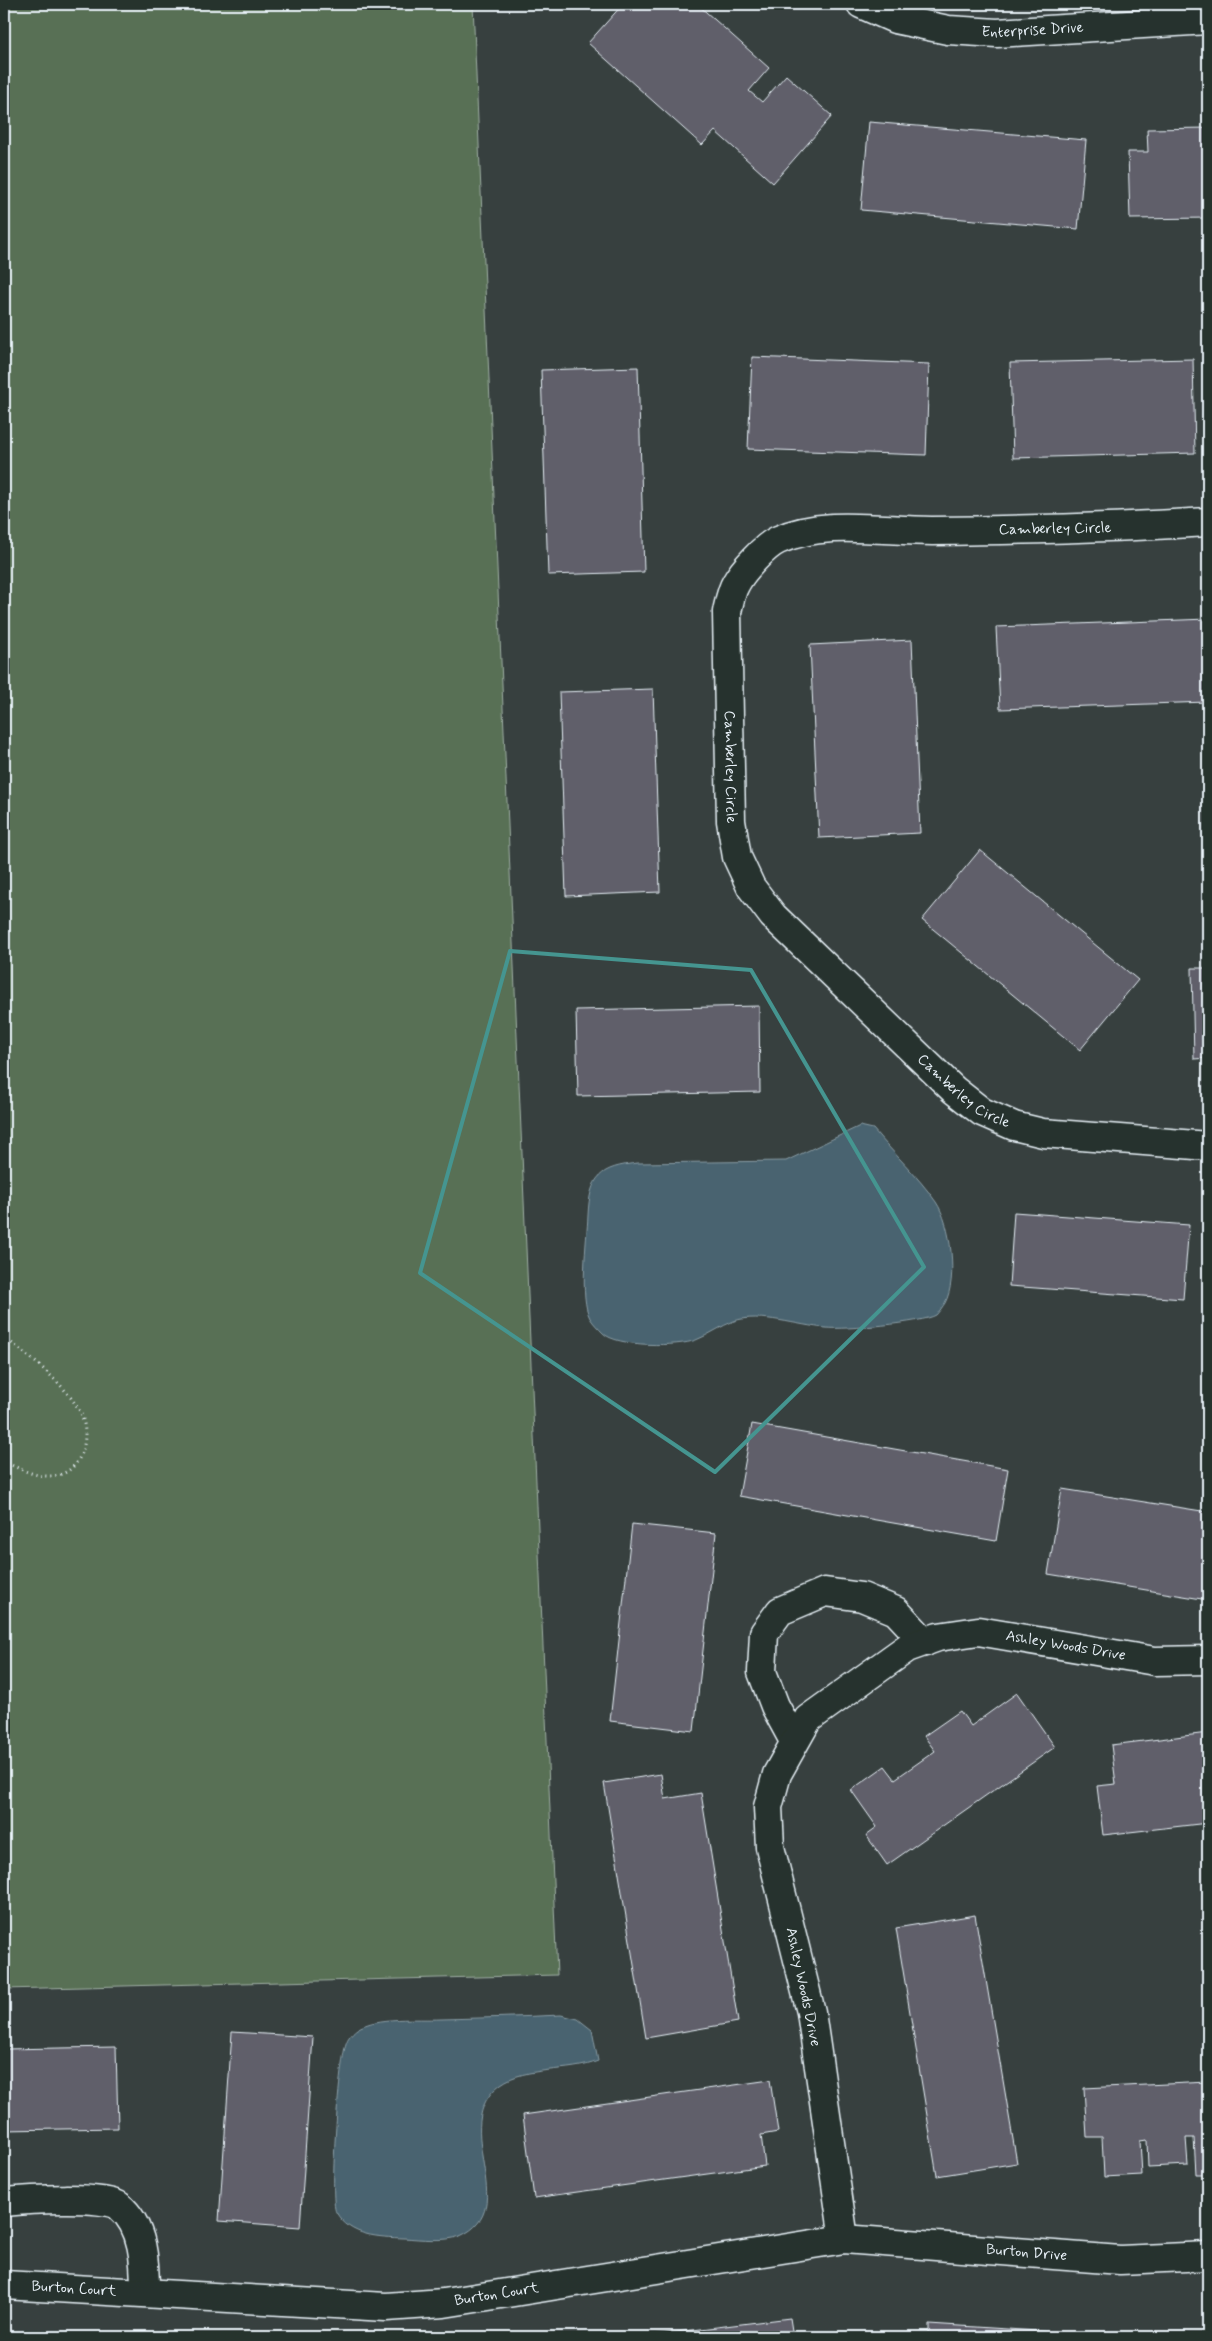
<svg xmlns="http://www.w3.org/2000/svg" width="1212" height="2341" viewBox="0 0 1212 2341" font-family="Mynerve,sans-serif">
<rect width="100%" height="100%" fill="#37403f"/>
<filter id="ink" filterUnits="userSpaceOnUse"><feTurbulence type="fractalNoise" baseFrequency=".02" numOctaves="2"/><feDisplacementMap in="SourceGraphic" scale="10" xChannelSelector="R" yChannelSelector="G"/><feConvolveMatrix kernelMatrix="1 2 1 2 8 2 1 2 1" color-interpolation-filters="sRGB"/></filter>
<g filter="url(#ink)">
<path fill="#597055" stroke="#a0b0a6" d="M4 4H473L557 1975 4 1989Z"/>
<path fill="#4a646f" stroke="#899ca6" d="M860 1126 873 1129C893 1153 918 1176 936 1202 951 1224 958 1279 945 1303 943 1306 939 1312 936 1315 923 1323 843 1330 826 1328 799 1326 760 1312 734 1321 721 1326 709 1335 696 1340 679 1347 616 1347 603 1333 599 1329 593 1323 590 1318 579 1298 587 1240 588 1215 590 1176 600 1167 638 1163L786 1161Z
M561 2015 578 2019 592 2030 598 2061C569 2073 526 2066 501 2084 445 2125 524 2208 460 2236 446 2242 419 2239 404 2238 379 2237 350 2237 336 2212 329 2200 339 2056 347 2041 348 2037 354 2031 357 2029 377 2016 417 2020 441 2019 481 2018 521 2017 561 2015Z"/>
<path fill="#605e6a" stroke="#e8f1f8" d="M623 4H697L769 68 749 91 762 102 786 75 832 116 773 183 715 131 702 145 588 43Z
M869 122 1086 140 1078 229 861 210Z
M1208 128V218L1130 219 1128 152H1148L1147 129Z
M752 357 929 364 926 455 748 449Z
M1193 359 1195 453 1013 458 1010 363Z
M638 367 644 572 548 575 541 370Z
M1208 619V702L1000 709 996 627Z
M912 640 920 833 819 838 810 645Z
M653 689 660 892 566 896 559 692Z
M980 850 1138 980 1080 1050 922 920Z
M1192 968H1208V1058L1194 1059Z
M759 1006 760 1092 578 1096 576 1010Z
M1014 1212 1189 1225 1183 1299 1009 1286Z
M752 1424 1008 1469 996 1541 739 1496Z
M1062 1489 1208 1512V1600L1048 1574Z
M632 1524 716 1533 694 1731 610 1721Z
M1017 1693 1055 1747 887 1865 866 1835 877 1827 851 1790 885 1766 895 1779 935 1751 924 1736 960 1711 971 1726Z
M1208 1733V1823L1103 1835 1097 1786 1116 1784 1111 1745Z
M661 1774 665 1799 701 1793 738 2022 646 2038 604 1783Z
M975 1915 1017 2163 937 2176 896 1928Z
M232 2032 313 2037 300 2227 219 2221Z
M116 2047 118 2128 4 2130V2049Z
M770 2080 778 2132 761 2135 765 2166 534 2198 523 2115Z
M1208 2082V2174H1196L1194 2138H1186L1188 2165 1148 2167 1147 2140 1140 2141 1142 2175 1104 2177 1102 2137H1087L1084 2088Z
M790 2318 793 2337H636Z
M929 2324 1131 2337H929Z
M1203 2327H1208V2337H1204Z"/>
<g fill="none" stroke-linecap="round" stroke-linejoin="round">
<defs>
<g id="minor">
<path id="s1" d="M861 4 895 19 948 30 997 33 1208 20"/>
<path id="s2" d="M1208 522C1115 528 1024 530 932 531 882 531 824 519 778 540 765 546 743 570 736 583 731 591 729 603 727 612L731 821 737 857 751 887 773 916 954 1090 982 1112 1014 1126 1043 1133 1208 1146"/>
<path d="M794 1741 775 1706 762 1672 764 1633 780 1611 825 1592 862 1597 896 1611 925 1642"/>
<path d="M4 2202C24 2200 105 2195 119 2206 144 2226 145 2263 145 2292"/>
<path id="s3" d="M844 2239 811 2012 770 1847 768 1807 777 1774 808 1719 907 1648 938 1637 978 1631 1155 1661 1208 1660"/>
<path id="s4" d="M4 2285 386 2307 444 2303 844 2239 1120 2260 1208 2256"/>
</g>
</defs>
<use href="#minor" stroke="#e8f1f8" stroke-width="31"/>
<path stroke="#e8f1f8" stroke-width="3" stroke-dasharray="1 4" stroke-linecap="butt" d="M4 1337C30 1358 60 1379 78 1408 93 1432 84 1475 51 1476 34 1477 19 1468 4 1462"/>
<use href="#minor" stroke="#26332d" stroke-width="28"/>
</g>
</g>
<path fill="none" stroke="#459590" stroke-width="4" stroke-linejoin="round" d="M510 951 751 970 924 1267 715 1472 420 1273Z"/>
<g text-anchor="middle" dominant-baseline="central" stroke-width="4" stroke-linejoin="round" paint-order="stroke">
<g font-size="15" fill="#e8f1f8" stroke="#26332d">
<text stroke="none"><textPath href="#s1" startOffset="176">Enterprise Drive</textPath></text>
<text transform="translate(1055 529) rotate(-1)">Camberley Circle</text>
<text stroke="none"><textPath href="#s2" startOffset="678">Camberley Circle</textPath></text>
<text stroke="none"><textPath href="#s2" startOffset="1098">Camberley Circle</textPath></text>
<text stroke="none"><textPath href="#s3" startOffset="821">Ashley Woods Drive</textPath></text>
<text transform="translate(803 1987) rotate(78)">Ashley Woods Drive</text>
<text stroke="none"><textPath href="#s4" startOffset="1029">Burton Drive</textPath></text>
<text stroke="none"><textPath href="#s4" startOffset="70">Burton Court</textPath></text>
<text stroke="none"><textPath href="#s4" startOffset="494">Burton Court</textPath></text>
</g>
</g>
<rect width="1212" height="2341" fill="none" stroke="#26332d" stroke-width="20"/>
<rect x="10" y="10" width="1192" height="2321" fill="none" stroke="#e8f1f8" stroke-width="2" filter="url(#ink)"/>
</svg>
